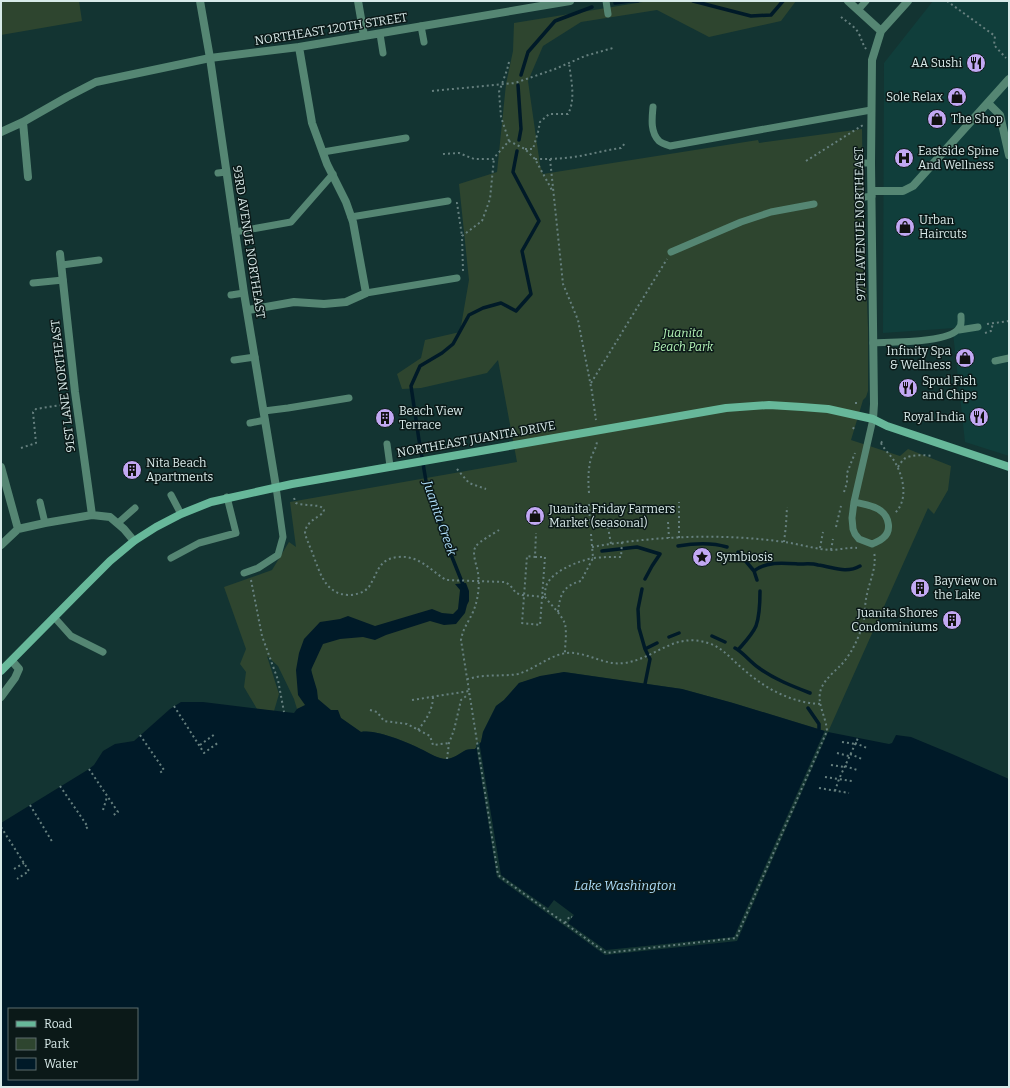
<svg xmlns="http://www.w3.org/2000/svg" width="1010" height="1088" viewBox="0 0 1010 1088" font-family="Bitter,serif">
<rect width="100%" height="100%" fill="#133432"/>
<path fill="#103e3b" d="M933 1H1009V456L965 442 953 333 983 326 883 333 884 63Z"/>
<path fill="#2e452f" d="M1 1H79L82 21 1 35Z
M649 1H796L781 21 709 37 657 10 581 22 543 46 528 81 540 165 543 174 758 140 759 143 862 129 863 207 864 208V224L868 327V391L866 397 863 400 851 440 900 456 908 449 951 466 948 490 934 514 928 508 828 732 733 703 682 689 564 672 519 683 504 700 496 706 483 732 481 742 475 749C472 749 469 749 466 750 460 753 453 759 446 759 438 759 430 754 423 750 408 743 377 729 361 732L341 718 316 703 307 636 305 706 297 709 294 699 278 666 267 656 279 694 274 711 257 709 244 687 246 672 240 664 246 649 224 587 272 570 289 542 296 547 290 502 517 462 498 360 487 373 421 388 402 389 397 374 421 358 425 340 460 332 469 280 459 184 497 172 506 84 513 51 514 23Z"/>
<path fill="#001a28" fill-rule="evenodd" d="M466 583 469 591V601L467 605 465 613 456 624 444 625 430 621 386 635 375 640 363 637 340 639 323 644 311 670 317 690 318 699 331 710H338L341 718 361 732C377 729 408 743 423 750 429 753 439 759 446 759 453 759 460 753 466 750 469 749 472 749 475 749L481 742 483 732 496 706 504 700 519 683 540 676 564 672 682 689 733 703 828 732 889 744 892 743 896 735 911 737 952 754 1009 779V1087H1V823L89 769 94 765 103 751 115 744 134 741 170 709 181 702H203L294 713 297 709 305 705 298 695 296 670 299 653 304 639 320 622 340 619 348 616 375 626 432 609 442 613 453 614 458 609 460 590 455 584ZM9 1009H137V1079H9Z"/>
<path fill="#133432" d="M825 730 828 732 737 941 605 955 497 877 476 745 479 741 501 875 548 908 554 900 574 915 568 923 606 950 734 937Z"/>
<g fill="none" stroke-linecap="round" stroke-linejoin="round">
<path stroke="#001a28" stroke-width="3.5" d="M693 1 751 16 771 15 783 1
M615 3 630 1H638
M521 75 528 52 555 21 592 7
M518 85 521 129 519 140
M678 546C695 543 711 542 727 547
M602 551 637 547 660 554 652 566 645 579
M738 552 754 571 757 580
M754 571C767 561 784 563 799 564 805 564 812 563 818 565 833 567 846 574 860 566
M464 587 448 547 427 487 419 440 411 386 420 366 442 353 453 344 469 315 483 308 501 303 516 311 531 294 522 251 539 221 513 172 517 151
M642 589 638 609 639 628 645 649 650 659 645 684
M712 636 725 642
M669 637 679 633
M735 648C744 653 750 662 759 668 774 679 792 686 810 693
M645 649 657 643
M738 650C744 643 752 635 756 626 760 615 760 603 760 591
M808 708 819 724V729"/>
<path stroke="#66807f" stroke-width="2" stroke-dasharray="2 3" stroke-linecap="butt" d="M947 1 995 36 994 45 1006 58
M841 17C847 22 856 27 859 34 862 40 862 43 866 49
M509 62 507 70 499 92 501 117 509 141
M432 91 515 83 555 69 585 56 613 48
M525 149H533L538 132 540 122 549 114H568C576 99 571 80 569 63
M443 154 459 153 474 159H493L509 141 525 149 535 159 553 192
M535 159C548 159 560 159 573 157 589 155 605 150 621 148L626 142
M550 159 563 284 578 320 592 392 596 420
M806 161 863 125
M456 203H457L462 236
M463 271 462 236 482 221 490 199 494 158
M987 324 1009 321
M985 333 991 331 993 323
M591 383 667 259
M856 402V404
M853 429 854 427
M881 443C885 451 892 456 896 464 904 479 908 500 895 513
M881 443 884 439
M21 448 36 443 33 412 36 409 67 404
M898 467C900 464 902 461 904 459 911 454 924 455 932 456
M457 469 469 483 486 489
M844 492 847 483V473L855 453
M589 493C588 481 588 470 591 458 593 452 597 447 597 440
M294 498 296 503 298 504 319 506 323 508 324 510 323 513C315 519 305 523 305 534 308 543 312 551 315 560 321 576 327 594 348 595 355 595 363 593 368 588 370 586 371 583 373 580 379 567 382 559 398 557 419 555 430 570 446 580L505 582 510 585 516 593 522 595 545 597C545 593 545 588 547 584 554 570 579 561 593 558
M589 504 590 524
M668 522 669 538
M608 527 611 544
M836 527 841 506
M499 530C493 534 480 541 476 546 471 553 477 565 478 573 480 586 478 600 473 612 468 623 463 628 461 640L498 875 606 953 736 938 827 731C826 716 816 703 821 689 825 679 834 672 841 665 845 661 849 655 852 650 857 641 862 629 864 619 865 610 865 602 867 594 870 580 877 567 874 552
M591 534 593 558 607 557H621L622 542
M679 538V502
M784 542 786 525 787 507
M592 547C655 536 721 533 784 542 799 544 815 549 830 550 839 550 848 547 857 548
M820 548 823 532
M831 550 833 539
M535 557H545L540 625 522 623 527 556 535 557 536 533
M251 580 262 636 278 680 284 712
M545 597C551 605 562 615 565 624 567 633 565 644 565 653
M558 612C560 594 563 586 581 581L593 558
M467 679C473 678 479 676 485 676 496 675 507 676 518 674 535 669 548 656 566 653 587 651 603 666 625 663 656 658 674 632 708 643 722 647 731 659 742 668 764 688 791 703 821 704
M412 700 469 691
M174 706 204 753 219 742
M370 710 377 712 384 721 407 724 430 736 433 745 449 743
M418 730C426 720 433 710 433 696
M140 735 164 770 158 774
M842 742 855 744
M855 743 867 748
M200 745 215 734
M837 753 849 756
M850 754 862 759
M447 759 449 743 454 730 461 700 469 694
M831 765 844 767
M845 766 857 770
M89 769 118 812 112 816
M825 777 852 781
M60 786 88 827 84 830
M819 788 849 793
M835 791 839 779 858 738
M30 805 53 843
M103 810 107 797
M1 827 29 871 17 879
M14 869 24 863
M565 923 570 916 572 917"/>
<path stroke="#558673" stroke-width="7" d="M606 1 608 14
M858 10 866 1
M421 26 424 42
M380 34 383 53
M653 107C652 118 650 132 659 141 661 143 667 145 670 146L871 110
M323 152 406 138
M860 163H871
M218 173 226 172
M859 198 872 196
M351 217 448 201
M235 232 291 222 333 174
M671 252 741 222 771 212 814 204
M62 265 99 260
M33 283 63 280
M366 293 457 278
M231 295 244 293
M959 330 978 327
M873 343C891 342 950 343 959 328 962 325 961 321 961 316
M234 360 255 357
M995 361 1009 358
M264 411 288 408 349 398
M250 423 265 420
M387 444 390 466
M171 495 181 514
M40 502 45 523
M854 502C863 504 874 505 881 511 889 517 892 531 883 538 880 541 876 542 872 544L859 539 855 534 853 529 852 518 854 502 873 419
M118 523 135 508
M171 558 199 543 236 533 227 497
M244 573 258 568 278 555 283 537 276 487
M54 617 71 636 103 652"/>
<path stroke="#558673" stroke-width="8" d="M358 1 364 36
M848 1 881 31
M988 103 1000 115 1009 155
M23 122 28 177
M1 132 23 122 67 97 96 82 210 58 299 47 364 36 570 1
M872 191H903L913 186 1009 79
M60 254 75 392 92 515
M248 310 294 302 324 304 346 302 366 293 353 222 346 202 327 164 312 123 299 47
M873 419 874 404 871 163 872 60 881 31 908 1
M1 467 18 529
M1 545 18 529 45 523 92 515 110 517 124 529 134 541
M1 697 15 678 19 669 12 661"/>
<path stroke="#558673" stroke-width="8" d="M200 1 210 58 244 293 276 487"/>
<path stroke="#67b89a" stroke-width="8" d="M1 671 83 588 110 561 134 541 156 527 181 514 211 502 292 484 726 408 769 405 802 407 828 409 873 419 887 426 1009 467"/>
</g>
<defs>
<symbol id="restaurant-disc" viewBox="-11 -11 22 22"><circle r="9.5" fill="#c2a8f3" stroke="#0b1918"/><path d="M-5-6h1v4h1v-4h1v4h1v-4h1v5L-1.5 .5V6h-2V.5L-5-1ZM5-6V6H3V1.5H1.5Q1.5-4 5-6Z" fill="#111"/></symbol>
<symbol id="shop-disc" viewBox="-11 -11 22 22"><circle r="9.5" fill="#c2a8f3" stroke="#0b1918"/><path d="M-5-2.5h2.3a2.7 3.5 0 0 1 5.4 0H5L5.5 6h-11ZM-1.5-2.5h3a1.5 2.3 0 0 0-3 0Z" fill="#111"/></symbol>
<symbol id="hospital-disc" viewBox="-11 -11 22 22"><circle r="9.5" fill="#c2a8f3" stroke="#0b1918"/><path d="M-5-5h3v3.5h4V-5h3V5h-3V1.5h-4V5h-3Z" fill="#111"/></symbol>
<symbol id="building-disc" viewBox="-11 -11 22 22"><circle r="9.5" fill="#c2a8f3" stroke="#0b1918"/><path d="M-4-6H4V6H1V3H-1V6H-4ZM-2.5-4.3h1.7v1.8h-1.7ZM.8-4.3h1.7v1.8H.8ZM-2.5-1h1.7V.8h-1.7ZM.8-1h1.7V.8H.8Z" fill="#111"/></symbol>
<symbol id="sight-disc" viewBox="-11 -11 22 22"><circle r="9.5" fill="#c2a8f3" stroke="#0b1918"/><path d="M0-6L1.8-2.2L6-1.7L2.9 1.2L3.7 5.4L0 3.3L-3.7 5.4L-2.9 1.2L-6-1.7L-1.8-2.2Z" fill="#111"/></symbol>
</defs>
<g fill-rule="evenodd">
<use href="#restaurant-disc" x="965" y="52" width="22" height="22"/>
<use href="#shop-disc" x="946" y="86" width="22" height="22"/>
<use href="#shop-disc" x="926" y="108" width="22" height="22"/>
<use href="#hospital-disc" x="893" y="147" width="22" height="22"/>
<use href="#shop-disc" x="894" y="216" width="22" height="22"/>
<use href="#shop-disc" x="954" y="347" width="22" height="22"/>
<use href="#restaurant-disc" x="897" y="377" width="22" height="22"/>
<use href="#restaurant-disc" x="968" y="406" width="22" height="22"/>
<use href="#building-disc" x="374" y="407" width="22" height="22"/>
<use href="#building-disc" x="121" y="459" width="22" height="22"/>
<use href="#shop-disc" x="524" y="505" width="22" height="22"/>
<use href="#sight-disc" x="691" y="546" width="22" height="22"/>
<use href="#building-disc" x="909" y="577" width="22" height="22"/>
<use href="#building-disc" x="941" y="609" width="22" height="22"/>
</g>
<g text-anchor="middle" dominant-baseline="central" stroke-width="3" stroke-linejoin="round" paint-order="stroke">
<g font-size="12" fill="#d8eae9" stroke="#0b1918">
<text transform="translate(331 29) rotate(-9)">NORTHEAST 120TH STREET</text>
<text transform="translate(860 224) rotate(-91)">97TH AVENUE NORTHEAST</text>
<text transform="translate(249 242) rotate(81)">93RD AVENUE NORTHEAST</text>
<text transform="translate(63 386) rotate(-97)">91ST LANE NORTHEAST</text>
<text transform="translate(476 439) rotate(-10)">NORTHEAST JUANITA DRIVE</text>
</g>
<g font-size="12" fill="#d8eae9" stroke="#0b1918" text-anchor="start">
<text x="962" y="63" text-anchor="end">AA Sushi</text>
<text x="943" y="97" text-anchor="end">Sole Relax</text>
<text x="951" y="119">The Shop</text>
<text x="918" y="151">Eastside Spine<tspan x="918" dy="14">And Wellness</tspan></text>
<text x="919" y="220">Urban<tspan x="919" dy="14">Haircuts</tspan></text>
<text x="951" y="351" text-anchor="end">Infinity Spa<tspan x="951" dy="14">&amp; Wellness</tspan></text>
<text x="922" y="381">Spud Fish<tspan x="922" dy="14">and Chips</tspan></text>
<text x="399" y="411">Beach View<tspan x="399" dy="14">Terrace</tspan></text>
<text x="965" y="417" text-anchor="end">Royal India</text>
<text x="146" y="463">Nita Beach<tspan x="146" dy="14">Apartments</tspan></text>
<text x="549" y="509">Juanita Friday Farmers<tspan x="549" dy="14">Market (seasonal)</tspan></text>
<text x="716" y="557">Symbiosis</text>
<text x="934" y="581">Bayview on<tspan x="934" dy="14">the Lake</tspan></text>
<text x="938" y="613" text-anchor="end">Juanita Shores<tspan x="938" dy="14">Condominiums</tspan></text>
</g>
<g font-size="12" font-style="italic" fill="#b4f4b7" stroke="#0b1918">
<text x="683" y="333">Juanita<tspan x="683" dy="14">Beach Park</tspan></text>
</g>
<g font-size="13" font-style="italic" fill="#afdffb" stroke="#0b1918">
<text transform="translate(440 518) rotate(71)">Juanita Creek</text>
<text x="625" y="885">Lake Washington</text>
</g>
</g>
<rect width="1010" height="1088" fill="none" stroke="#d8eae9" stroke-width="4"/>
<rect x="8" y="1008" width="130" height="72" fill="#0b1918" stroke="#5d6d6c"/>
<rect x="16" y="1021" width="20" height="6" fill="#67b89a" stroke="#5d6d6c"/>
<text x="44" y="1028" font-size="12" fill="#d8eae9">Road</text>
<rect x="16" y="1038" width="20" height="12" fill="#2e452f" stroke="#5d6d6c"/>
<text x="44" y="1048" font-size="12" fill="#d8eae9">Park</text>
<rect x="16" y="1058" width="20" height="12" fill="#001a28" stroke="#5d6d6c"/>
<text x="44" y="1068" font-size="12" fill="#d8eae9">Water</text>
</svg>
